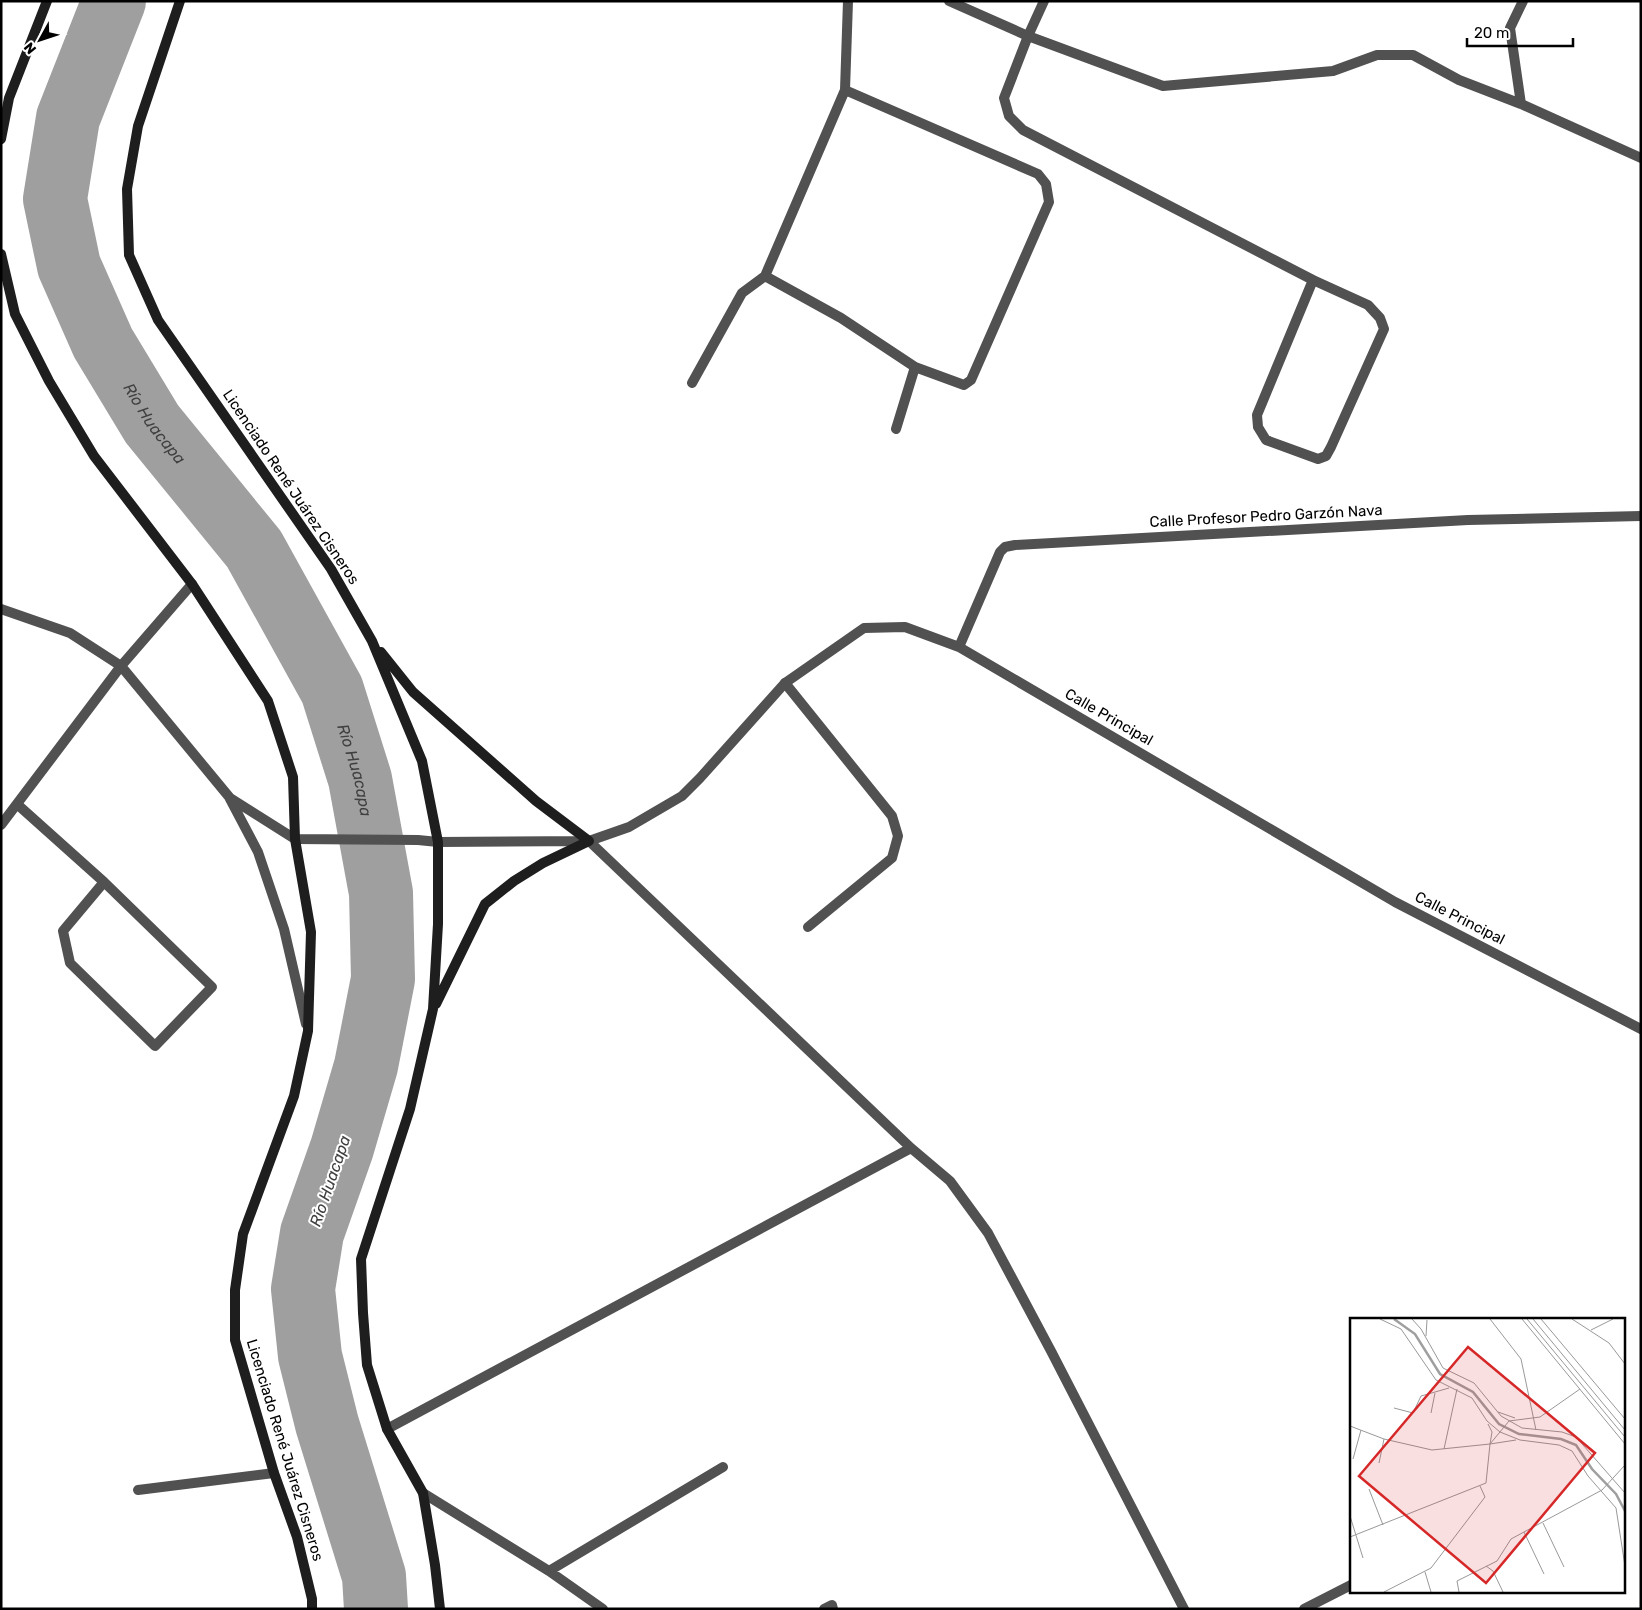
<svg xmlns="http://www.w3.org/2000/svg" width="1642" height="1610" viewBox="0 0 1642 1610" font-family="Rubik,sans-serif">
<rect width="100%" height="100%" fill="#fff"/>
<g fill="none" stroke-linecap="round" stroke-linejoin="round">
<path stroke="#9f9f9f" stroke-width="64" id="s1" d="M114 1 68 118 55 199 69 266 103 343 152 424 254 549 332 690 360 779 381 893 383 979 366 1066 342 1148 312 1233 303 1289 310 1356 327 1424 374 1576 376 1609"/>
<path stroke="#515151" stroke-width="10" d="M1028 36 1004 98 1009 116 1023 130 1313 280 1257 415 1258 427 1266 440 1318 459 1326 456 1331 447 1384 329 1380 318 1368 305 1313 280
M765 276 841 318 915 367 964 385 971 380 1049 202 1046 184 1038 174 845 90
M692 383 742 293 765 276 845 90 848 1
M896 429 915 367
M785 683 892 816 898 836 892 858 808 927
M18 805 104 882 212 987 155 1046 70 963 63 931 104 882
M138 1490 274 1473"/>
<path stroke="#515151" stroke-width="10" d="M949 1 1028 36 1163 86 1333 71 1377 55H1413L1459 80 1521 104 1641 158
M1028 36 1044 1
M1521 104 1510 28 1523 1
M1 609 70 633 121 666 230 798 295 839 418 840 438 842 589 841 911 1148 950 1181 988 1233 1051 1351 1184 1609
M959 647 1000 552 1005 547 1015 545 1468 520 1641 516
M230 799 258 852 284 929 306 1024
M1 825 121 666 192 584
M589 841 629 827 682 796 700 778 785 683 864 628 905 627 959 647 1395 902 1641 1029
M387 1429 911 1148
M423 1493 549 1571 603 1609
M549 1571 723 1467
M824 1609 832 1605 833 1609
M1304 1609 1351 1585"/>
<path stroke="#1e1e1e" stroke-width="10" d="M180 1 138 126 127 189 129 255 158 320 331 569 372 641 422 761 438 842V924L433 1009 410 1109 361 1259 363 1313 367 1365 387 1429 423 1493 435 1565 440 1609
M1 139 9 98 47 1
M1 254 15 314 49 381 94 456 192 584 268 701 293 777 295 839 311 932 308 1031 294 1096 243 1234 235 1290V1340L274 1473 297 1537 312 1599V1609
M381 652 413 692 536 801 589 841 543 863 514 881 485 904 436 1004"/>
</g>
<g text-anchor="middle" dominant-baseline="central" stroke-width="4" stroke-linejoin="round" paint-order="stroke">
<g font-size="15" fill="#000" stroke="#fff">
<text transform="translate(291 487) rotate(56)">Licenciado René Juárez Cisneros</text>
<text transform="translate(1266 516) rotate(-3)">Calle Profesor Pedro Garzón Nava</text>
<text transform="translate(1109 717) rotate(30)">Calle Principal</text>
<text transform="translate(1460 918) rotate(27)">Calle Principal</text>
<text transform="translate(285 1450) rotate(73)">Licenciado René Juárez Cisneros</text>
</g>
<g font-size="16" font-style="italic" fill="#404040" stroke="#fff">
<text stroke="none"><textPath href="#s1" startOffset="456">Río Huacapa</textPath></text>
<text stroke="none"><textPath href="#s1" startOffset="861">Río Huacapa</textPath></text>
<text transform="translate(330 1181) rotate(-71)">Río Huacapa</text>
</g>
</g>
<g transform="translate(1350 1318)">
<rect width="275" height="275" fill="#fff"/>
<path fill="none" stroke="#9f9f9f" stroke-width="2.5" d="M44 1 65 16 90 56 123 74 149 106 169 116 211 121 226 127 242 151 266 176 275 193"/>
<path fill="none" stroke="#999" stroke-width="1" d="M30 1 51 11 86 62 122 80 137 103 150 114 170 122 209 127 222 133 238 158 266 190 275 248M62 1 71 11 93 50 124 65 151 98 172 110 212 114 226 119 275 175M140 1 171 41 186 112M172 1 275 126M177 1 275 119M183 1 275 112M191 1 275 101M222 1 259 25 275 46M241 12 263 1M76 18 77 2M44 90 63 95 71 78 99 70M148 94 165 100M81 95 85 75M138 106 142 114 140 126 166 122M0 108 34 121 82 132 140 126 159 103 190 99 230 71M94 131 107 71M3 141 11 112M29 145 34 121M19 171 33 207M0 198 13 240M193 205 214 249M174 214 194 256M0 219 136 165 140 126M136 248 143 253 153 274M75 254 81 274M34 274 81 250 135 179 130 168M109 274 107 263 147 243 161 221 252 172 275 147"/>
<path fill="#d62828" fill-opacity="0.15" stroke="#d62828" stroke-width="2.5" d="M118 29 245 135 136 265 9 158Z"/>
<rect width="275" height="275" fill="none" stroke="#000" stroke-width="2.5"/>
</g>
<rect width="1642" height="1610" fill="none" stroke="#000000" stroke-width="5"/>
<g transform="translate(40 40) rotate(230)" stroke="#ffffff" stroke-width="4" paint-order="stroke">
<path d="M0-4L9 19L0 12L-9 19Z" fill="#000000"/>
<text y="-8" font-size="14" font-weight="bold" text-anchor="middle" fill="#000000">N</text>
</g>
<path d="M1467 38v8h106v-8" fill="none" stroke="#000000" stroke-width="2.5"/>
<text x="1474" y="38" font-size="15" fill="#000000" stroke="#ffffff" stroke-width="4" paint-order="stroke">20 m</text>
</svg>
